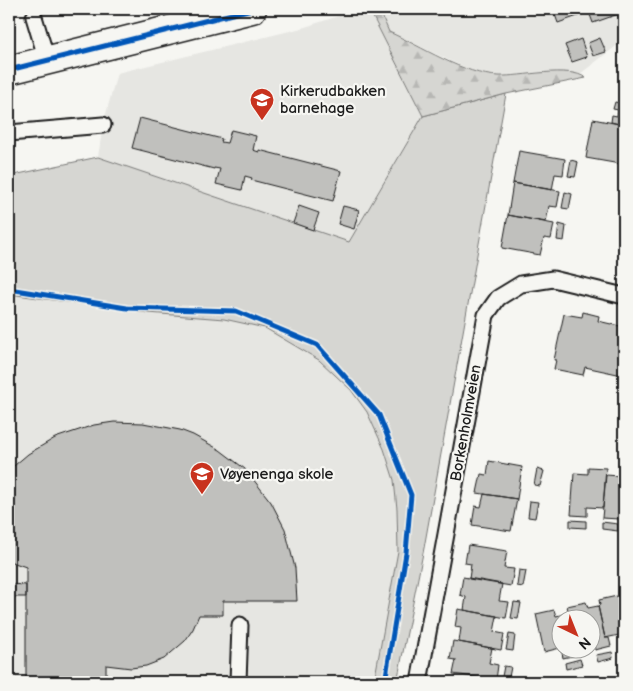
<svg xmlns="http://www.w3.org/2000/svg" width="633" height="691" viewBox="0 0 633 691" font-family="'Balsamiq Sans',sans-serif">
<defs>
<pattern id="forest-firs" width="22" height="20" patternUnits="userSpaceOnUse" patternTransform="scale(1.25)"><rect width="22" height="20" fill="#d6d6d2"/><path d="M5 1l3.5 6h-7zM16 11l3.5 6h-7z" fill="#b7b7b4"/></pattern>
</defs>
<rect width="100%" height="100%" fill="#f6f6f2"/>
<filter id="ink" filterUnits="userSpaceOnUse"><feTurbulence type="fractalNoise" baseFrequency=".02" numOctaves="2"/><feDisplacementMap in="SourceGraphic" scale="10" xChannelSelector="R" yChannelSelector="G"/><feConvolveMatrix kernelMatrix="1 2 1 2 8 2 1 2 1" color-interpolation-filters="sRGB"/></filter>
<g filter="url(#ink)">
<path fill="#e6e6e2" d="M360 9H369L423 116 349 242 98 157 103 125 117 73 302 28Z
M379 9H624V40L580 74 545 72 498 76 474 72 389 32Z
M9 294 148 313 224 319 265 328 319 360 351 390 367 412 384 449 394 480 397 509 398 551 374 682H9Z"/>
<path fill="#d6d6d2" stroke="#797977" d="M506 94 424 548 397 682H374L398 551 397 509 394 480 384 449 367 412 351 390 319 360 265 328 224 319 148 313 9 294V176L98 157 349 242 423 116Z"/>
<path fill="url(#forest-firs)" stroke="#797977" d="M369 9H379L389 32C421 46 464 75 499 76 521 77 569 65 586 78L506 94 423 116Z"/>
<path fill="#c0c0bd" stroke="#1c1c1c" d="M9 9H26L9 13Z
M553 9H624V12L593 23 589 12 558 23Z
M600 38 606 52 593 56 588 43Z
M581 39 587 57 572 62 565 45Z
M615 102 624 104V125L611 122 612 115 617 116 618 110 613 109Z
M140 118 222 139 221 142 227 143 231 130 256 136 253 150 259 152V150L341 171 333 201 251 180 252 178 245 176 242 190 216 184 220 169 214 168V169L132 148Z
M593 119 624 125V138L620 164 586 158Z
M624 138V165L620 164Z
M519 151 565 159 563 175 555 174 552 190 513 183Z
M571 160 578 162 575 177 568 176Z
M513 183 560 191 557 207 549 206 546 222 508 215Z
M565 192 572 194 569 209 562 208Z
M299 206 319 213 313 230 293 223Z
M343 206 359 210 354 229 338 224Z
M508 215 554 224 551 239 544 238 540 255 502 248Z
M559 224 566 226 564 241 557 240Z
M583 312 599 316 598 321 624 327V363L622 375 585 367 583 375 554 369 556 360H554L564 314 582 317Z
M114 422 143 423 180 430 193 435 220 450 245 469 271 502 285 529 295 568 297 601H223V615H199L193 629 185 641 164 659 146 666 131 668 106 665V682H26V567L9 561V470L28 454 55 438 94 425Z
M489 461 522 467 517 499 477 493 481 474 487 475Z
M588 467 606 468 603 508 587 507V516L571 515 574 473 588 474Z
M537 469 544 471 540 486 534 485Z
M620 469 624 470V510L620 509 619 519 602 518 606 475 619 476Z
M484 494 517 499 511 531 472 525 475 506 481 507Z
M530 501 538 502 535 518 528 517Z
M570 520 586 521V528L570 527Z
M602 522 618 524V531L602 529Z
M468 545 507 551 504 568 514 569 511 586 469 579 471 564 465 563Z
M519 570 526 571 523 587 517 586Z
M463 577 502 584 499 601 509 602 506 618 464 610 466 597 460 595Z
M9 584 26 585V597H9Z
M617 596 619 601 624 600V634L605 638 598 606 600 605 599 600Z
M514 602 521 603 518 619 511 618Z
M586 602 588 608 598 606 605 638H609L611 646 595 650 593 641 590 642V618H570L567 606Z
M458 609 497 616 494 632 504 634 501 650 459 642 461 628 455 627Z
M554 610 556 616 569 613 570 618H560V648L544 652 536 614Z
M509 634 515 635 513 651 506 650Z
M453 641 492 648 489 663 498 665 496 680 453 674 456 660 450 659Z
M561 648H579L580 654 563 658Z
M612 652 613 658 598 662 596 655Z
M580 659 582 665 566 669 565 663Z
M504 666 511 667 508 682H501Z"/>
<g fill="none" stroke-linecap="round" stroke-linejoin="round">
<defs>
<path id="service" d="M34 17 47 60
M9 133 103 125
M238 682 240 625
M419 682 486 315 498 298 521 284 553 279 624 296"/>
<path id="minor" d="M9 70 252 9"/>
</defs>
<use href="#service" stroke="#1c1c1c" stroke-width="19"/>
<use href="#minor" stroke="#1c1c1c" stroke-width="31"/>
<use href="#service" stroke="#f6f6f2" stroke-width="15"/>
<use href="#minor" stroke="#f6f6f2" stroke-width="28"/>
<defs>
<path id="cycleway" d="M9 70 252 9
M9 289 127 308 236 311 317 345 379 415 411 495 406 553 385 682"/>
</defs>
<use href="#cycleway" stroke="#f6f6f2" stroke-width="8"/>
<use href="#cycleway" stroke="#0057b8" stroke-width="5"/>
</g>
</g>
<defs>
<symbol id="school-pin" viewBox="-11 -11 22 30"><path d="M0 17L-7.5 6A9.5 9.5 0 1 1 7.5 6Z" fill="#c8321e" stroke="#f6f6f2"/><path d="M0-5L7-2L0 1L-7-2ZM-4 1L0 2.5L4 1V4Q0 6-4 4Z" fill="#fff"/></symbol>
</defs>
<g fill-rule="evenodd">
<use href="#school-pin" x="248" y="86" width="28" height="38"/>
<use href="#school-pin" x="188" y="460" width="28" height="38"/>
</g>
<g text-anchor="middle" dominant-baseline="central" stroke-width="4.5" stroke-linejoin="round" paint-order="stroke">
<g font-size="15" fill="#1c1c1c" stroke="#f6f6f2" text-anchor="start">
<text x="280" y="91">Kirkerudbakken<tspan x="280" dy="17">barnehage</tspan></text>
<text x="220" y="474">Vøyenenga skole</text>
</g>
<g font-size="15" fill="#1c1c1c" stroke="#f6f6f2">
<text transform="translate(466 423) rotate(-80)">Borkenholmveien</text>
</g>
</g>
<rect width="633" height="691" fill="none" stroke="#f6f6f2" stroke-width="30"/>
<rect x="15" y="15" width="603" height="661" fill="none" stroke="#1c1c1c" stroke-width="2" filter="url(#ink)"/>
<g transform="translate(576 634) rotate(137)"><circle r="24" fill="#f6f6f2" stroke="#9f9f9c"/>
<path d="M0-4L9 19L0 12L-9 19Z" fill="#c8321e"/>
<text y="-8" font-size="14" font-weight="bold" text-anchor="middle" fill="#1c1c1c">N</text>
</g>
</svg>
